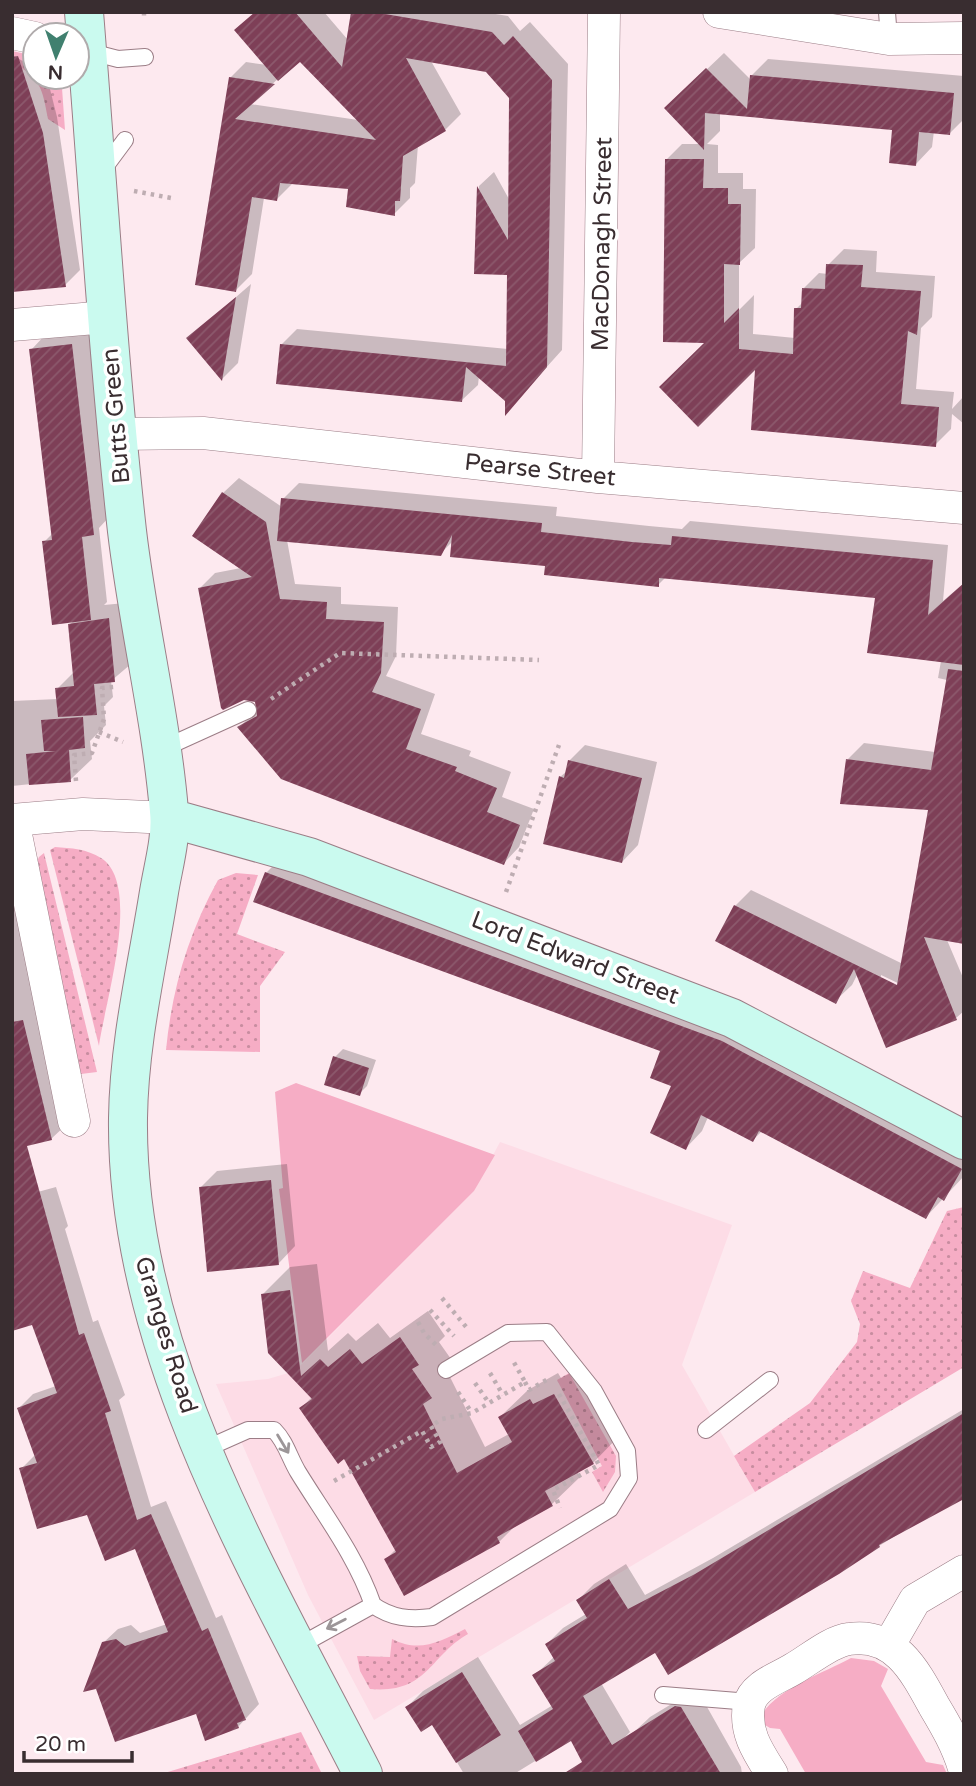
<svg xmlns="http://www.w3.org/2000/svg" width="976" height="1786" viewBox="0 0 976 1786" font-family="'Varela Round',sans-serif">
<defs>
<pattern id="grass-dots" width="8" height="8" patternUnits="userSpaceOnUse" patternTransform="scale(1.75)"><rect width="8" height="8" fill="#f6adc5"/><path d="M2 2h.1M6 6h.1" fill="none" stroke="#c88da0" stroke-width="1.8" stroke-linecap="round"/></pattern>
<pattern id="building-hatch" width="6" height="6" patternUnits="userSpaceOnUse" patternTransform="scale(1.75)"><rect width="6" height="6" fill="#7e3f57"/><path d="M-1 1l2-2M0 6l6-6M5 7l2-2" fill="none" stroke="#8c596c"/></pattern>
</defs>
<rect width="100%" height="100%" fill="#fde9ef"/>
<path fill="#fddce6" d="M500 1142 732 1225 682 1365 755 1492 374 1720 308 1595 216 1384 268 1379 295 1371 474 1191Z"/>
<path fill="url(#grass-dots)" d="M12 51 35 56V77H57L62 88 65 130 48 119C42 87 41 79 12 62Z
M55 847C71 848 87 849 101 858 143 884 104 1006 99 1046L50 850Z
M44 853 97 1072 81 1074 32 873 39 857Z
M236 873 258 875 237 934 285 952 260 986V1052L166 1050C172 989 188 934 218 880Z
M964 1207V1367L755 1492 734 1456 810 1403 857 1342 860 1324 851 1301 863 1271 910 1288 947 1211Z
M569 1373 616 1456 615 1472 603 1492 592 1472 602 1466 557 1380Z
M465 1629 468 1634C429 1656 428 1694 370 1689L360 1671 357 1656 390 1657 392 1639C419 1653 440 1642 465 1629Z
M301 1732 322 1774H161Z"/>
<path fill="#f6adc5" d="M296 1083 495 1155 474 1191 302 1363 279 1189 283 1188 275 1092Z
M851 1658 874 1661 888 1669 881 1686 926 1762 943 1765 947 1774H806L780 1729 770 1728 758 1721C773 1689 822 1674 851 1658Z"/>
<path fill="#0003" fill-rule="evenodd" d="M255 12H324L348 40 353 12H483L508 16 520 31 530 22 568 64 562 350 507 411V400L479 376 478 385 462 400 281 345 297 329 508 349V273H476L479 186 494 172 510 201 511 97 487 70 431 61 461 114 445 130 418 145 415 183 410 188V198L394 214 350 188 292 184 276 200 264 198 252 274 236 290 230 78 246 62 267 65ZM300 59 358 120 250 104Z
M724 53 751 80V76L768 59 964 76V119L950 133 934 131 932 147 916 164 894 128 720 112V131L707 144 718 145V173H743V189H756L755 248 739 263V310L754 295 753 334 795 338 796 309 803 302V289L819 273 828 274V265L844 249 877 251 876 272 935 276 932 317 921 328 916 389 954 392 952 409 964 396V424L952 414 951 429 935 445 707 341 667 159 682 144H701L683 92Z
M12 55 35 68V77H47L57 117 80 270 65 285 12 290Z
M964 269V316H962Z
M251 284 238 363 222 379 189 338Z
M88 328 110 516 99 528 107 602 104 605 125 603 131 664 111 681 113 697 104 706 106 725 90 741 92 759 70 780 12 786V701L58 699 57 689 75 671 70 624 74 621 44 542 53 533 31 350 47 333Z
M239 478 282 507 283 499 299 483 557 507 556 516 649 526 682 529 690 521 948 545 943 601 964 583V942L947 940 964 980V1011L956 1018 858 973 852 985 835 1001 735 906 751 890 903 964 930 808 848 759 864 743 935 752 947 680 938 678 941 661 877 596 666 577 658 585 547 565 453 541 440 554 287 540 295 584 341 587V604L398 607 396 656 386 676 435 694 421 734 471 751 469 756 511 772 502 797 534 809 519 847 504 863 239 727 258 710 256 700 200 588 215 573 241 568 223 493ZM881 975 906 987 904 990 881 979Z
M585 745 657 762 638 845 622 862 560 777 567 771 569 761Z
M282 857 739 1025 964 1146V1176L926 1217 762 1131 753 1140 708 1117 702 1131 686 1148 673 1085 662 1050 266 873Z
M12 894 66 1125 51 1139 12 1148Z
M343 1049 376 1060 367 1086 359 1094 335 1057Z
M287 1164 295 1246 279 1263 201 1187 217 1171Z
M56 1187 68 1226 65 1229 93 1322 98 1320 125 1395 119 1400 151 1507 166 1501 216 1618 222 1615 259 1704 238 1727 197 1712 103 1643 118 1629 131 1625 140 1633 167 1624 136 1546 21 1469 36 1454 19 1408 33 1394 56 1386 12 1199Z
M317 1264 328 1351 348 1333 356 1341 378 1323 390 1338 428 1311 445 1336 439 1342 458 1369 450 1377 485 1447 509 1434 500 1417 528 1390 558 1373 561 1378 582 1367 620 1435 593 1463 577 1471 580 1477 552 1504 517 1524 499 1542 386 1559 396 1549 345 1456 301 1408 312 1397 270 1352 262 1295 290 1267Z
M964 1409V1493L879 1546 656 1651 601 1683 630 1732 614 1748 571 1739 514 1774H464L433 1722 407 1707 423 1691 478 1657 520 1725 553 1705 535 1675 555 1656 547 1644 563 1628 586 1614 578 1600 594 1584 626 1564 645 1595 713 1558Z
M693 1691H698L741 1767 742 1774H655L633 1733 650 1717Z"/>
<path fill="url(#building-hatch)" d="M255 12H295L342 67 351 12H373L492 32 504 45 513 36 552 80 547 367 505 416V401L466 367 462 402 276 384 280 344 506 366 507 275 474 274 477 186 508 240 509 98 486 72 406 58 446 131 403 156 400 201H395V216L346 207 348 189 280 183 277 201 252 197 236 292 195 285 229 77 275 84 235 119 376 140 300 62 278 81 234 30Z
M18 56 43 133 66 287 12 292V57Z
M706 68 747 109 750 75 954 93 950 135 919 132 916 166 889 163 892 130 705 113 704 150 664 108Z
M665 159H704L703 188H728V204H741L740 265 724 264V323L739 308V349L793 354 794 308H801L802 288 825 289 826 264 863 265 861 287 921 291 917 335 908 331 901 404 939 407 936 447 751 430 755 370 698 427 659 387 704 343 663 342Z
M236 297 222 381 186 338Z
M72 344 94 535 82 537 91 620 52 625 42 541 52 540 29 349Z
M222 492 266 522 280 599 327 602 326 619 384 622 381 673 372 692 421 709 406 749 457 767 455 771 497 788 487 812 520 825 504 865 281 779 237 727 257 716 255 702 244 700 223 710 221 708 198 588 252 577 192 536Z
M281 498 542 523 541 532 632 542 671 545 672 536 933 560 928 615 964 583V665L867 653 875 598 659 578V587L544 575 545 566 450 557 452 535 441 556 277 541Z
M109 618 115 682 94 684 97 715 58 717 55 688 74 686 68 624Z
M948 669 964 671V944L924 937 957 1020 886 1048 854 969 836 1004 715 941 734 905 897 985 928 810 840 804 846 759 931 770Z
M83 717 85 748 69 750 71 782 29 785 26 754 56 751H44L41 720Z
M568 760 642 778 622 863 543 844 559 776 564 778Z
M265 872 722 1041 962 1169 944 1201 938 1197 926 1219 759 1131 753 1142 701 1115 686 1150 650 1133 671 1086 650 1078 660 1051 253 902Z
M23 1020 52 1140 27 1146 79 1335 84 1333 111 1411 105 1413 137 1520 151 1514 202 1631 208 1628 246 1720 237 1723 239 1728 205 1741 196 1714 115 1742 96 1689 83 1692 102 1642 116 1639 125 1646 168 1632 135 1549 105 1561 87 1515 37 1529 19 1468 37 1463 17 1408 57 1393 32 1325 12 1331V1022Z
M333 1056 369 1068 360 1096 324 1085Z
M271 1180 279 1265 207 1272 199 1187Z
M290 1290 301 1376 320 1359 328 1367 350 1349 362 1364 400 1337 419 1365 412 1369 432 1398 423 1404 457 1473 512 1442 498 1417 530 1399 533 1404 554 1394 594 1464 545 1491 553 1506 497 1537 500 1543 404 1596 384 1559 396 1552 344 1459 338 1464 299 1408 312 1399 268 1353 261 1294Z
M964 1413V1499L879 1545 880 1547 839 1574 668 1675 655 1653 583 1696 612 1745 675 1706 681 1707 721 1774H563L582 1762 571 1741 536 1762 518 1731 553 1709 532 1675 555 1661 545 1644 587 1618 576 1600 609 1579 628 1609 695 1574Z
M462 1672 501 1735 456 1763 432 1725 421 1732 405 1707Z"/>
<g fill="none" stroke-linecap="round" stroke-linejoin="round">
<defs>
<path id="lane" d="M887 12 889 39
M87 51 118 59 145 57
M102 171 125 140
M162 749 248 710
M706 1430 770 1380
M203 1450 248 1430H274C286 1442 289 1457 298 1472 325 1516 356 1556 373 1605L297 1647
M373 1605C391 1618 410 1620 432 1617L610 1509 629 1478 627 1451 594 1391 547 1332 508 1333 446 1370
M663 1695 750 1702"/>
<path id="street" d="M719 12 889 39 964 38
M12 33 35 38
M12 325 107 317
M117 434 203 433 598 477 964 508
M598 477 604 12
M12 820 83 814 170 818
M13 820 74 1121
M889 1645 915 1600 964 1571
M772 1774C758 1752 744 1732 749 1705 753 1686 778 1678 793 1669 809 1660 831 1641 849 1639 895 1632 915 1671 934 1706 946 1726 957 1745 964 1768"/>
<path id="secondary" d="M84 12C98 185 108 359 127 531 138 625 161 717 169 811 172 837 163 867 159 892 147 967 129 1042 128 1118 125 1352 260 1572 363 1774
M170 818 309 857 732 1018 964 1140"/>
</defs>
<use href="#lane" stroke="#9b7d86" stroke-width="18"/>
<use href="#street" stroke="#9b7d86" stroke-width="33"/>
<use href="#secondary" stroke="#9b7d86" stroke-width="40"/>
<path stroke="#beadb2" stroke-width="4.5" stroke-dasharray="3.5 5" stroke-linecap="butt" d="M144 12V19
M134 191 171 198
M271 699 340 653 539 660
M99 732 123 742
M76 781 74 755 92 753 104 719 102 688 114 687
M506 892 559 745
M442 1298 467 1328
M430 1310 454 1336
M418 1322 424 1333 438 1347
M490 1373 503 1395
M525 1382 529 1390 550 1378
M475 1383 489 1403
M458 1392 472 1413
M559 1394 599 1465 553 1490 560 1508
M334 1481 422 1431 431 1447 440 1442 431 1426 442 1419 472 1413 525 1382 512 1359"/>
<use href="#lane" stroke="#fff" stroke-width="16"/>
<use href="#street" stroke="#fff" stroke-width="32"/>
<use href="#secondary" stroke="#cafaef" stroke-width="38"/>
</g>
<defs><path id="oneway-shaft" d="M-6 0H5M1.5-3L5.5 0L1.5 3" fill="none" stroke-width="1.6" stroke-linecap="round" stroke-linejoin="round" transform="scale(1.75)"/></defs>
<g stroke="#9c9698">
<use href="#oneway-shaft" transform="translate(283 1444) rotate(59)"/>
<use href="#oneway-shaft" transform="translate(336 1624) rotate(153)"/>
</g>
<g text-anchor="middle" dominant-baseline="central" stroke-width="7" stroke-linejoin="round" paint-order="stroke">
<g font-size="24" fill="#392d30" stroke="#fff">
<text transform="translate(602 244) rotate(-89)">MacDonagh Street</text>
<text transform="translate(116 416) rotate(-95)">Butts Green</text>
<text transform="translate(540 470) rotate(6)">Pearse Street</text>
<text transform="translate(575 958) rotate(21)">Lord Edward Street</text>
<text transform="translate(166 1335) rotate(73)">Granges Road</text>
</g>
</g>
<rect width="976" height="1786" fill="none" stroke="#392d30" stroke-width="28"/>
<g transform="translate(56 56) rotate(182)"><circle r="33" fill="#ffffff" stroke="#b0abac" stroke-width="2"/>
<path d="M0-5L12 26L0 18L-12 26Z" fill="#40806f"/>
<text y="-10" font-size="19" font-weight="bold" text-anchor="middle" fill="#392d30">N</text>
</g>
<path d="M24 1751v10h108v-10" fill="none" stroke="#392d30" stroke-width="3.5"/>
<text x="35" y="1751" font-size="21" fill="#392d30" stroke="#ffffff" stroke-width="5" paint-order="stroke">20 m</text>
</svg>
